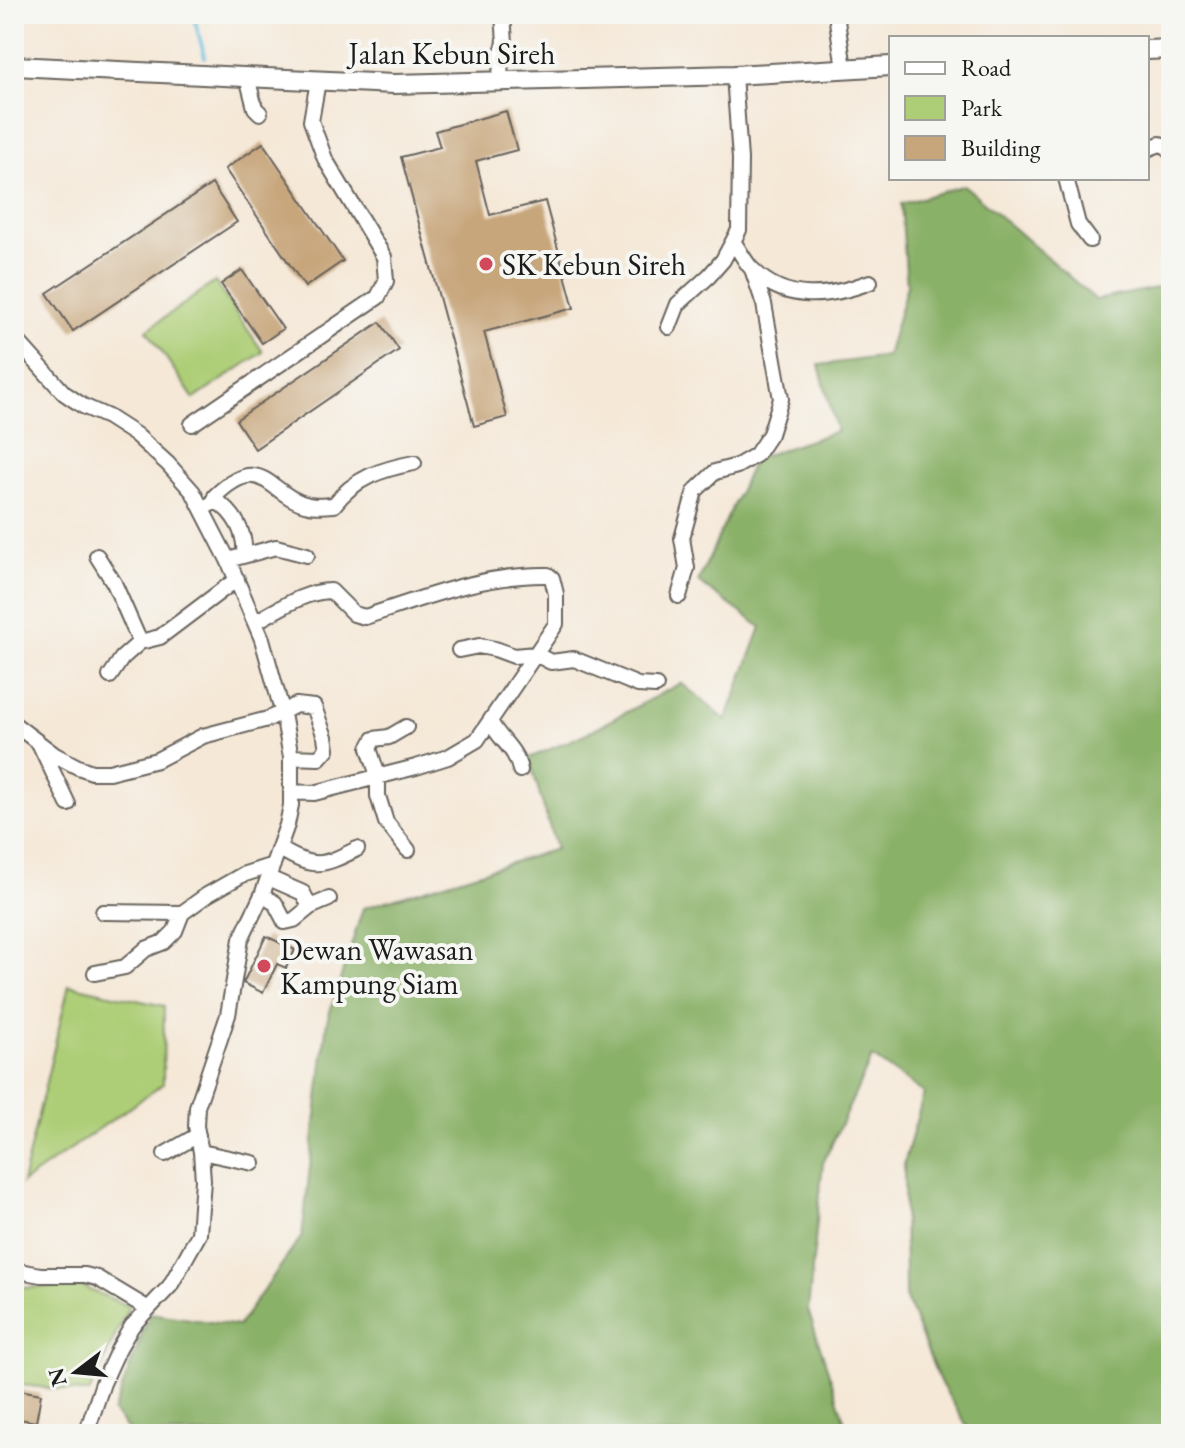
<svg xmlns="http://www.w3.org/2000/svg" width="1185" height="1448" viewBox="0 0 1185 1448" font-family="'EB Garamond',serif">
<rect width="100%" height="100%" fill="#f6f6f2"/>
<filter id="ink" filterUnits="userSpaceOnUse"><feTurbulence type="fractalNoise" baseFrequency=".0125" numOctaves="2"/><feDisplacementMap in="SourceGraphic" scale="16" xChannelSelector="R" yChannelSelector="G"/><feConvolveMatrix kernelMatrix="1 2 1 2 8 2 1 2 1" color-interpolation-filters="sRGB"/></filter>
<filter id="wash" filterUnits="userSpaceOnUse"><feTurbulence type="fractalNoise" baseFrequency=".006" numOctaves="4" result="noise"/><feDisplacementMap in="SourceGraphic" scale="32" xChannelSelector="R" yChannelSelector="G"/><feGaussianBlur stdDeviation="1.8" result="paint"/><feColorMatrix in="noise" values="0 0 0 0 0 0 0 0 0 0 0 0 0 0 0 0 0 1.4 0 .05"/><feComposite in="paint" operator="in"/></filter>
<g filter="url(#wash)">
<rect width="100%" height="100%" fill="#f5e8d7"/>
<path fill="#adce77" stroke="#64754a" stroke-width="2" d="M215 282 263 352 194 399 147 330Z
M69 985 164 1006 163 1084 22 1183Z
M80 1286 129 1306 89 1393 14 1384V1288Z"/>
<path fill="#8ab168" stroke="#536642" stroke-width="2" d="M964 185 1096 300 1171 285V1434H972L940 1382 905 1296 904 1164 924 1093 872 1057 823 1163 808 1310 849 1434H132L113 1412 150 1313 238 1326 302 1236 327 1021 363 908 556 849 529 758 583 735 681 683 726 720 761 627 698 582 754 459 837 431 819 365 887 356 907 285 901 204Z"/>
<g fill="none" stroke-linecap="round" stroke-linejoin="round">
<path stroke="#60bbde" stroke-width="4" d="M193 14 205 57"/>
</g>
<g id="blocks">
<path fill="#c7a67c" d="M506 111 517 150 476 161 490 215 545 201 574 308 484 332 507 417 474 426 401 157 440 147 435 131Z
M263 143 343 261 305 287 225 169Z
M212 184 237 222 73 331 47 293Z
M242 270 283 329 262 343 221 284Z
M380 322 399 350 255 449 236 420Z
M266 936 295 950 286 968 277 964 263 993 243 983Z
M14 1389 41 1394 36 1422 14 1418Z"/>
</g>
</g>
<g filter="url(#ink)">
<use href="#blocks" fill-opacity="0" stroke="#68635d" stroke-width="2"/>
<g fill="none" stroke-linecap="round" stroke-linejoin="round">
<defs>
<path id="minor" d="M836 14 844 68
M247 77 255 108 260 113
M500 82 501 54 505 43 503 14
M1147 149 1160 144 1168 147 1171 153
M1066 178 1078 224 1090 240
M734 243C740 251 745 262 752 269 786 304 830 297 870 282
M669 327 678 304 709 276 723 260 739 230 740 159 734 75
M14 337 64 393 83 406 108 417 136 435 168 464 193 492 228 560 262 639 283 714 291 757V805L287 825 262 895 241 939 228 1015 197 1107 196 1126 201 1152 203 1180 199 1234 170 1286 132 1326 119 1348 103 1383 86 1434
M192 424 378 297 386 281 384 257 325 159 311 121 318 81
M216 501 215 496C263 449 269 497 309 505 316 507 326 505 334 505 354 478 382 469 414 463
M209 505 216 501C234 512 246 533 244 554
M97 556 114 583 140 642
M228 560 276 547 307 555
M679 596 687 568 682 538 695 491 715 472 737 466 756 455 770 434 781 399 764 304 752 269
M255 622C278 610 304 591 331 591L354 614 365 617C425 597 484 574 548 575L552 578 556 594V624L477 740 448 757 416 767 314 793 292 792
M459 650 479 646 495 649 514 656 535 654 551 662 574 659 638 685 656 686
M110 676 122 658 140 642 160 637 237 579
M490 721C499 740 516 748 520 770
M14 724 55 755 78 767 92 772H109L157 760 203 736 268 719 296 705 314 707 325 737 327 749 319 758 291 757
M406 727 389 737 374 739 369 748 378 776V796L386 822 408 850
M40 745 68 804
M280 849C315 870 322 866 357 849
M269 878 303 893 310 907
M262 895 275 903 285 922 294 920 310 907 329 899
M103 912 182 913
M95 973 125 967 146 949 164 942 175 931 182 913 207 895 242 875 273 865
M201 1152 253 1163
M165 1154 198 1135
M19 1271 41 1275H85L97 1278 147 1308"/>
<path id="tertiary" d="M1147 50 1171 49
M14 66 394 84 734 75 891 66"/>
</defs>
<use href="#minor" stroke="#68635d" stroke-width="18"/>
<use href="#tertiary" stroke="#68635d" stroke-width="22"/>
<use href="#minor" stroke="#fff" stroke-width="14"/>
<use href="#tertiary" stroke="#fff" stroke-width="18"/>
</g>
</g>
<g fill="#d1495b" stroke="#f6f6f2" stroke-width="3">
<circle cx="486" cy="264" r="8"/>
<circle cx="264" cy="966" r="8"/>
</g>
<g text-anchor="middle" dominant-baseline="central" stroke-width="8" stroke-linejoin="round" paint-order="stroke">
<g font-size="30" fill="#1c1c1c" stroke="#f6f6f2">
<text x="452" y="53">Jalan Kebun Sireh</text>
</g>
<g font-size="30" fill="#1c1c1c" stroke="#f6f6f2" text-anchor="start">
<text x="502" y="264">SK Kebun Sireh</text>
<text x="280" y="949">Dewan Wawasan<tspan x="280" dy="34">Kampung Siam</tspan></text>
</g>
</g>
<rect width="1185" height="1448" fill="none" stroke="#f6f6f2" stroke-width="48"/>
<rect x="889" y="36" width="260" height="144" fill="#f6f6f2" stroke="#9f9f9c" stroke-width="2"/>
<rect x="905" y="62" width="40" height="12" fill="#ffffff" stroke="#9f9f9c" stroke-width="2"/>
<text x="961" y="76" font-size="24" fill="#1c1c1c">Road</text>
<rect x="905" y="96" width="40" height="24" fill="#adce77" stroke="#9f9f9c" stroke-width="2"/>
<text x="961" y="116" font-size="24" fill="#1c1c1c">Park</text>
<rect x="905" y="136" width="40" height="24" fill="#c7a67c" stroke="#9f9f9c" stroke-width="2"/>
<text x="961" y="156" font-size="24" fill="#1c1c1c">Building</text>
<g transform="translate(76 1372) rotate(254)" stroke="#f6f6f2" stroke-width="6" paint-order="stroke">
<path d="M0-6L14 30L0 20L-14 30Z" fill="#1c1c1c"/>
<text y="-12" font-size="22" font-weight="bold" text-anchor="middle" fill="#1c1c1c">N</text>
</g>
</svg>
